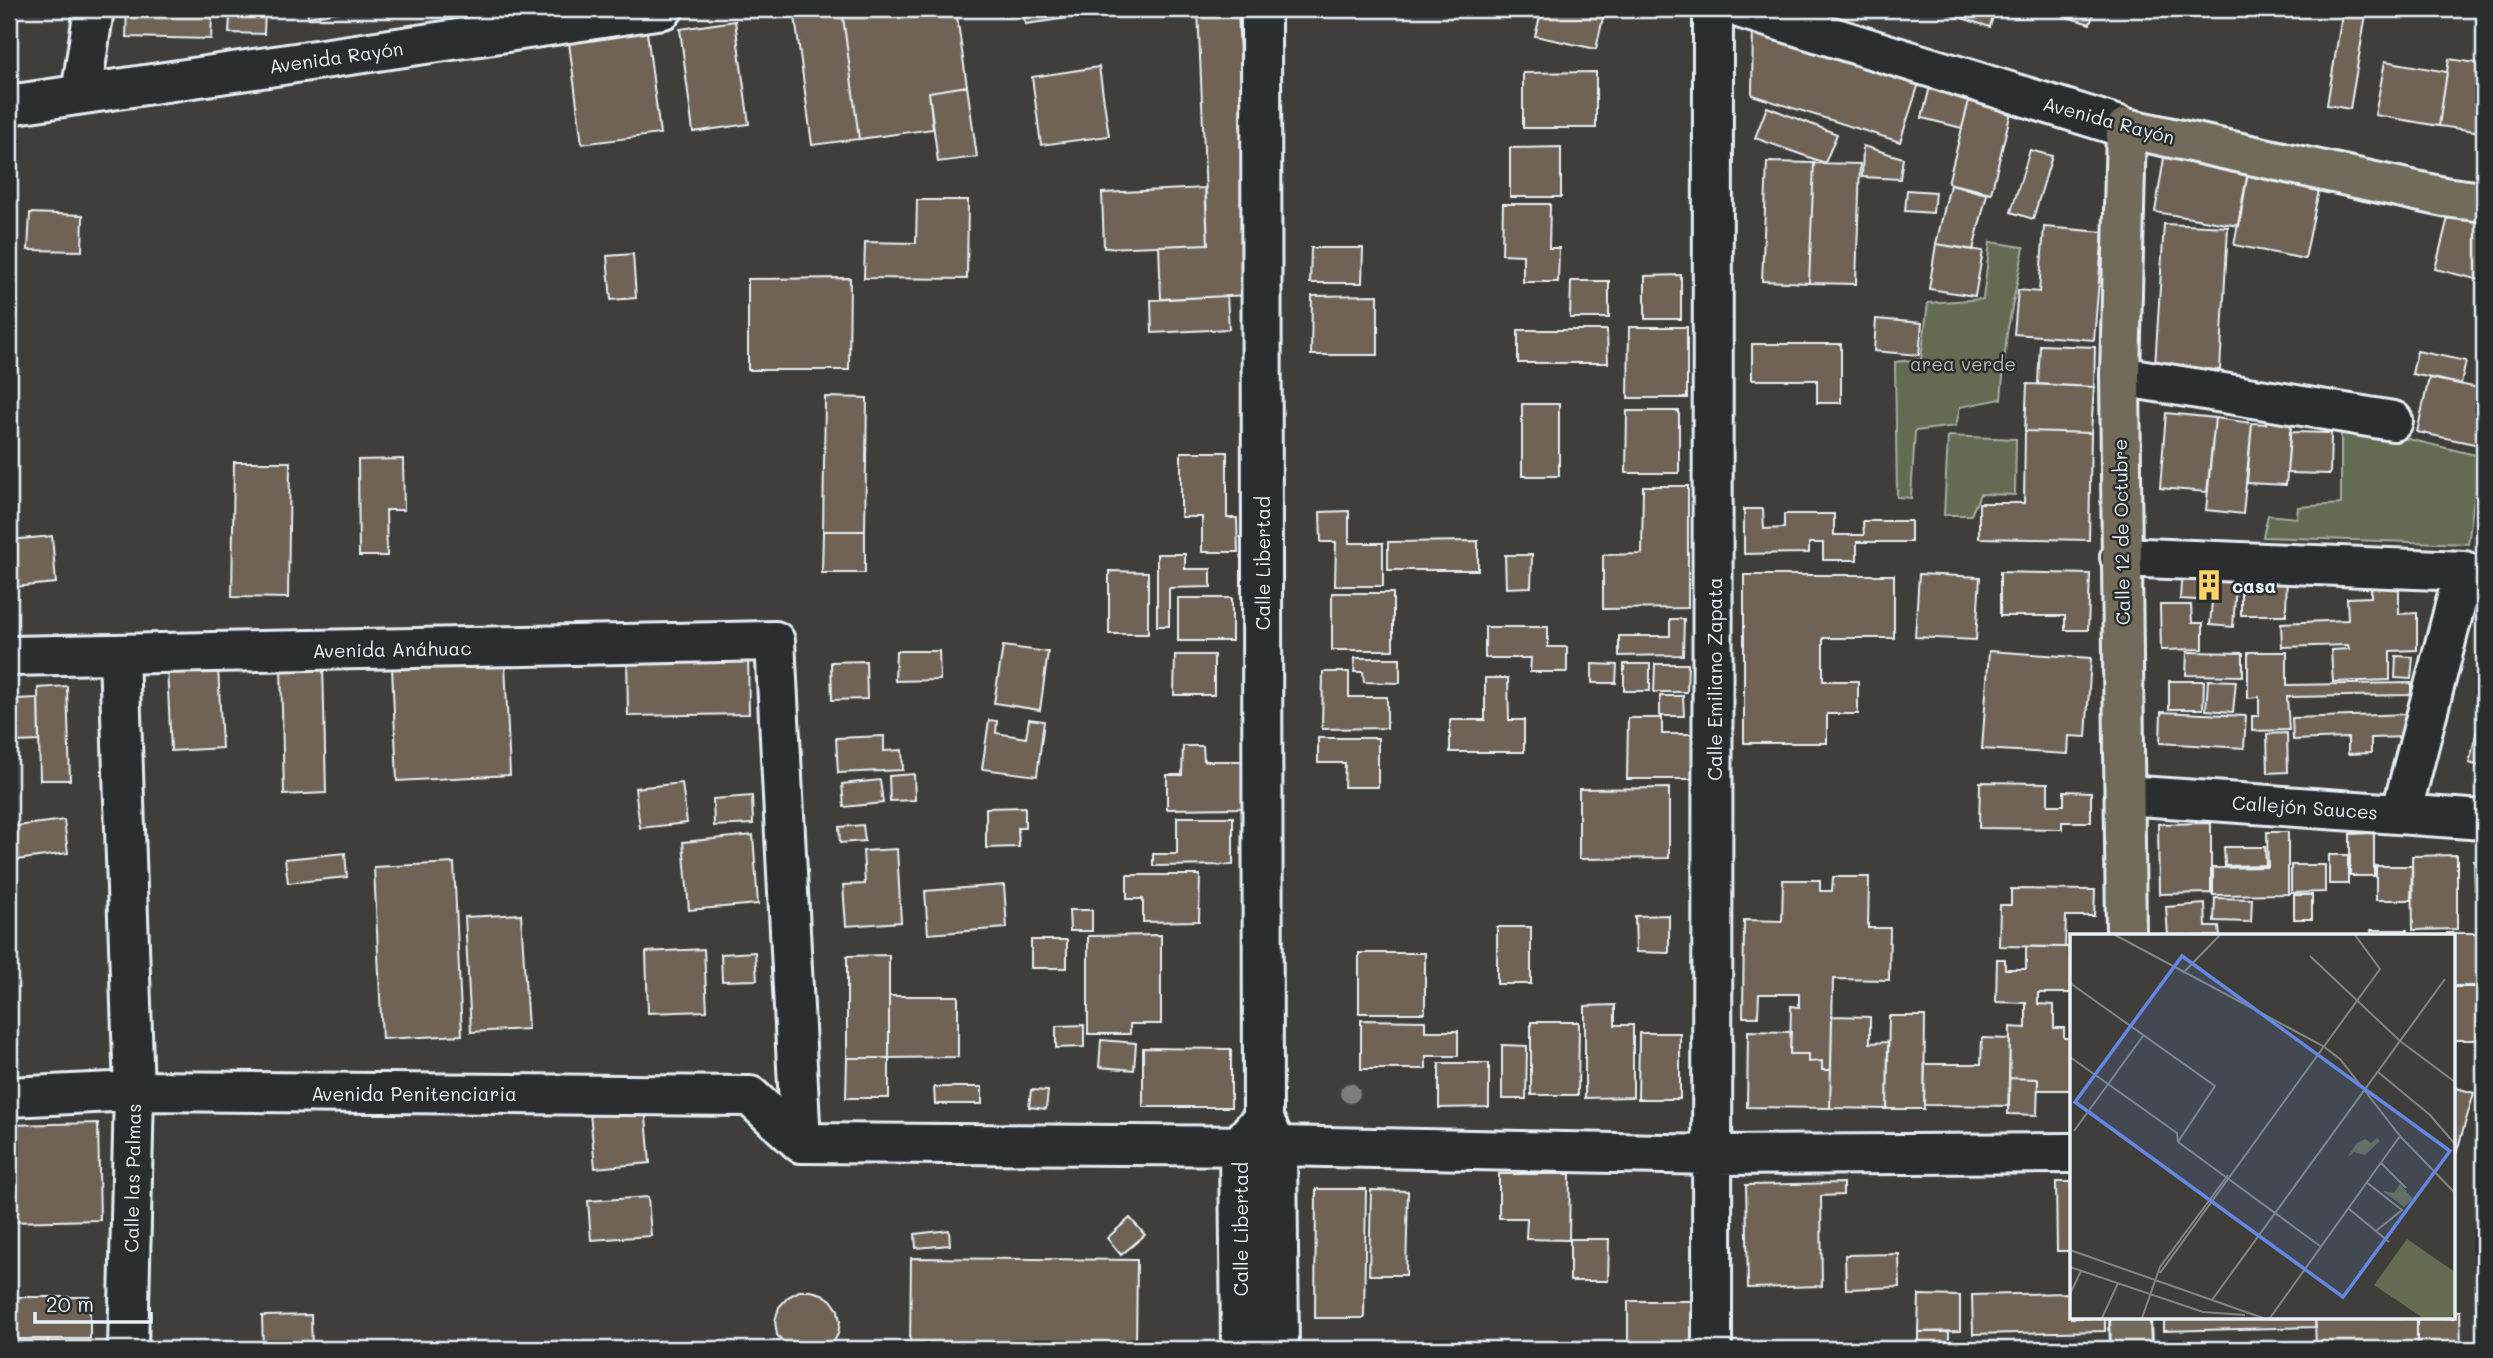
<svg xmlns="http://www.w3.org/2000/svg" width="2493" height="1358" viewBox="0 0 2493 1358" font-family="Mali,sans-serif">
<rect width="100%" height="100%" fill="#3f3e3a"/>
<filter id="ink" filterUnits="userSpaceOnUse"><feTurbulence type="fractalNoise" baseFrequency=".0143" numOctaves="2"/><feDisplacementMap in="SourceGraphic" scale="14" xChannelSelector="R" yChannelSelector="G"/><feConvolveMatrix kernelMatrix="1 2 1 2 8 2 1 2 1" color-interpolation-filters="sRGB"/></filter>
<g filter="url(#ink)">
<path fill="#646c52" stroke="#a6aea5" stroke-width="2" d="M1990 242 2024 247 2007 333 2001 399 1960 407 1956 426 1915 431 1911 498 1897 497 1895 362 1921 359 1928 303 1983 299Z
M2341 423 2480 456 2468 544 2263 537 2268 515 2297 518 2298 507 2341 504Z
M1948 436 2016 439 2015 495 1980 494 1971 515H1944Z"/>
<path fill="#706456" stroke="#e8f1f8" stroke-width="2" d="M127 9H265L264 34 229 33 230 17 212 16 211 39 126 37Z
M307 9H354L308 17Z
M794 9H842L859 139 812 145Z
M842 9H956L967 86 929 92 933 129 859 139Z
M1023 9H1096L1097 14 1025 24Z
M1198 9H1238L1250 295 1161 299 1159 246 1208 244Z
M1542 9H1605L1596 49 1535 36Z
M1943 9H1995L1990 27 1943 12Z
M2040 9H2095L2090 24Z
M2343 9H2367L2350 109 2327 105Z
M1753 18 1923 71 1900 142 1752 95Z
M735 21 749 124 693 132 680 29Z
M646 24 660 134 582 144 568 35Z
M2449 59 2484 64V116L2482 132 2439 126Z
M2385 61 2447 72 2439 126 2375 115Z
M1099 67 1109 136 1041 145 1032 77Z
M1596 72V128H1523V73Z
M1933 75 1973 85 1962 128 1922 118Z
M1973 85 2015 96 1991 193 1948 183Z
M967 86 977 157 938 162 929 92Z
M1767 107 1837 134 1825 163 1755 138Z
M1863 146 1903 158 1900 179 1862 177Z
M1561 147V197H1510V148Z
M2030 150 2052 156 2033 219 2011 212Z
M2165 152 2249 166 2239 226 2155 212Z
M1767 162 1814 163 1809 283 1762 281Z
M1814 163 1860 164 1856 284 1809 283Z
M2249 166 2321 180 2305 259 2234 245Z
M1950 185 1987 194 1973 250 1936 244Z
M1205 188 1208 244 1104 248 1102 193Z
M1907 190 1935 192 1933 213 1905 211Z
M917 200H968L967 279 864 278 865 242 916 243Z
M2452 202 2484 210V281L2435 269Z
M1503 204H1550L1549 248H1559L1558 282H1523V255L1502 254Z
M30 213 83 215 82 251 28 250Z
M2164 224 2228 227 2220 370 2155 366Z
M2044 227 2103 232 2094 340 2014 334 2018 290 2039 292Z
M1936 244 1983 251 1975 296 1929 289Z
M1311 248H1363L1362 283H1310Z
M633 254 636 298 611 300 607 256Z
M1681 275V319H1645V276Z
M850 278 849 370H748V279Z
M1571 281H1609V318H1570Z
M1378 295V355H1311L1312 296Z
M1227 296 1229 329 1152 333 1151 300Z
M1876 319 1922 323 1919 355 1874 351Z
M1629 327H1687V398H1628Z
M1518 330H1607L1608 363H1518Z
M1752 344H1841V403H1817V380H1752Z
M2040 345 2095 347 2094 387 2038 384Z
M2417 351 2466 361 2461 384 2412 374Z
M2429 378 2484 389V446L2417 432Z
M2027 384 2094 387 2091 433 2025 431Z
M825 397 867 398 865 531H823Z
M1522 404H1559V476H1522Z
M1627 411H1679V473H1626Z
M2166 413 2215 418 2207 492 2160 488Z
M2267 413 2292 415 2286 485 2247 483 2252 423 2266 424Z
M2215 418 2252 423 2243 514 2206 510Z
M2025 431 2091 433 2089 540 1979 538V503H2024Z
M2290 432 2331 433 2330 474 2287 473Z
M1181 452H1227V518H1237L1238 552H1202V517H1181Z
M403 459 404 510H386L387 556H359L358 460Z
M234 462H290L288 598 232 597Z
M1643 486H1688V608L1603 609V555L1642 554Z
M1744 509H1763L1764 529 1784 528V514H1834V535H1864L1863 521H1911V542H1857V560H1823V543H1809V553L1744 554Z
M1349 511V543H1383V586H1335L1336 542H1321L1320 512Z
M823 531H865V573H822Z
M52 536 56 583 14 587 10 540Z
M1478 541V570H1388V542Z
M1157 554H1185V569H1211V587L1169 588V626H1157Z
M1505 555H1532L1531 587 1506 588Z
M2182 567 2237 571 2233 627 2210 625 2212 601 2180 599Z
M2241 569H2287L2286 615H2241Z
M1109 571 1148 572V634H1109Z
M2000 572 2090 574 2088 630H2065V616H2000Z
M1919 574 1980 577 1976 640 1915 637Z
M1744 575H1894V638H1823V681H1858V714H1827V743H1744Z
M2371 575H2399V614L2417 613V650L2390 651V680L2333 682 2331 650 2349 649 2348 645 2282 647 2281 623 2348 620 2347 598 2371 597Z
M1332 593H1393V650H1332Z
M1178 598H1232V641H1178Z
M2160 605H2191L2192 623H2203V649L2161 650Z
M1670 619H1684L1683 655 1619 656V636H1670Z
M1485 627H1548V647H1567V672H1530L1531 658H1485Z
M1003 646 1048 652 1040 710 994 703Z
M896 651H939L940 680 895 681Z
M1989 651 2091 658 2086 737 2069 736 2068 754 1982 749Z
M2187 652 2243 653V676L2186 675Z
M2248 652H2287V685L2411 683V695L2287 697 2289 730 2252 731V716H2259V697L2248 698Z
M748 653 749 714 628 716 627 655Z
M1175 655H1214V695H1174Z
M2396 656 2413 657 2411 679 2395 678Z
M1355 658H1400V683L1364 682 1363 672H1354Z
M866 661 867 699 832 700 831 662Z
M505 662 510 775 397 781 392 667Z
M323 664 326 793 284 795 281 666Z
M1592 664 1617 665 1616 683H1592Z
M1624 664H1650V691H1624Z
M1655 664H1688L1687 692H1654Z
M218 666 222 748 171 751 167 668Z
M1323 672H1349V697H1387V728L1322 729Z
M1485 678H1508L1509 720H1524V752H1450V720H1485Z
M2208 680 2236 681 2233 712 2206 710Z
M2169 681H2204L2203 709H2169Z
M67 686 70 780H40L38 688Z
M1660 696H1683L1684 716H1660Z
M38 698 39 741 16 742 15 699Z
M2482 710 2484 711V767L2469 763Z
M2161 712 2246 716 2244 748 2160 743Z
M2410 714V737L2371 738V753L2348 754V738L2293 740 2292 718Z
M1628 718H1662V734H1692V779H1627Z
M1029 719 1044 721 1037 776 982 769 989 720 997 721 996 733 1026 738Z
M2287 733 2288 772 2268 773 2267 734Z
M884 736V751L902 750 903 770 838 773 836 738Z
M1318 738H1378V787H1344L1345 763H1318Z
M1183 746H1203L1204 761H1242V808L1167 809V775H1182Z
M914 774 915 800 890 801 889 776Z
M880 780 883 803 844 807 842 784Z
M1980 782 2048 783V805H2064V791L2091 792V822H2062V829L1979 828Z
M682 783 687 823 640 828 635 788Z
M1669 788V858L1579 859V789Z
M752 796 753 824 714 826 713 799Z
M1025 807V828H1018L1019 847 986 848V808Z
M1177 817H1233V865L1153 866V854H1177Z
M64 820 68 853 9 861V827Z
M2211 823V893L2159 894 2158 824Z
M863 825 865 841 840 843 839 827Z
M2267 832H2288V894L2213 895V868L2268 867Z
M2374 833V876H2350V834Z
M753 835 758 904 689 910 683 842Z
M2224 847H2265L2266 865 2225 866Z
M897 849 901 922 846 926 843 885 865 884 863 851Z
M345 853 347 877 288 883 285 859Z
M2329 855H2348V884H2329Z
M2457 855V929L2413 930 2412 856Z
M2474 861H2484V890H2475Z
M454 863 462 1035 382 1039 374 867Z
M2291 865H2325V892L2291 893Z
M2376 866H2412L2411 900H2376Z
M1127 875H1200L1199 921 1143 922V899H1127Z
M1833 877H1869L1868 928H1890L1889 980 1833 979 1831 1070H1822V1061L1808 1062V1054H1790L1791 1006 1799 1007V994H1759L1758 1017H1743L1744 920 1782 921 1783 880H1820V891H1832Z
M1004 885 1007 928 928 934 925 891Z
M2011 889 2095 890 2094 916H2066L2065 947 1999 946 2000 905H2011Z
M2479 892H2484V917H2479Z
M2294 895H2312V919H2294Z
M2215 898 2252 899 2251 922 2214 921Z
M2205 904 2206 927H2219L2220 936H2168L2166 907Z
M1069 910H1092V931H1070Z
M521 914 528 1029 471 1032 465 917Z
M1669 915V953L1636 952 1635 916Z
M1497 927H1531V984H1497Z
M2371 930H2407V936H2372Z
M2447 933H2484V986H2453V936H2447Z
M1161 935V1024H1130V1034H1088V936Z
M1031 940H1067V968H1031Z
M2026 947H2071V993H2038V1004L2054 1005V1028H2064V1038H2071V1090H2038V1079L2009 1078 2010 1027 2026 1028V1003L1996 1002 1997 959H2005V969H2026Z
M704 949 707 1011 648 1013 646 952Z
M755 952 757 980 722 981 721 954Z
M1359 953H1425V1013H1359Z
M889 955V1058H847V956Z
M2453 987H2483V1040H2453Z
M889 996H958V1057L889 1058Z
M1615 1005V1025H1633V1097L1585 1098V1006Z
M1832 1016 1870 1017V1043L1888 1042 1887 1109 1830 1108Z
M1889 1016H1925L1924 1109H1887Z
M1361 1020 1425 1021V1031H1458V1056H1426V1069H1361Z
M1531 1022H1579L1578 1095H1531Z
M1084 1025V1047L1056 1048V1026Z
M1748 1031 1791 1032 1790 1054H1808V1062L1822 1061V1070H1831L1830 1108 1747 1107Z
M1639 1033H1680V1099H1638Z
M1982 1038 2010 1039 2009 1106 1924 1105 1925 1064H1981Z
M1101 1040 1136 1043 1134 1070 1099 1067Z
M1502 1045 1527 1046 1526 1099H1502Z
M1143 1048 1231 1049V1107H1143Z
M847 1058H889V1098H846Z
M1439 1063H1489V1107L1439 1108Z
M2009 1078 2038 1079 2037 1115 2008 1114Z
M934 1087H982V1104H935Z
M2453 1087 2474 1093 2456 1154 2453 1153Z
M1031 1090 1048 1091 1046 1109 1029 1107Z
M645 1106 650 1163 595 1168 590 1112Z
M98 1123 100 1220 9 1222V1125Z
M1499 1174H1570L1569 1240 1526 1239 1527 1218H1499Z
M2056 1182H2071V1251H2057Z
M1843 1183V1195L1821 1196 1822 1286 1748 1288 1746 1185Z
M1316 1189H1366L1364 1318H1315Z
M1371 1190 1408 1191 1406 1275H1369Z
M648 1197 651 1236 591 1240 588 1201Z
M1130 1218 1145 1235 1121 1255 1107 1238Z
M949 1230 950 1245 916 1248 915 1234Z
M1570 1239H1609L1608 1281H1570Z
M1899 1254 1900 1287 1846 1289 1845 1255Z
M911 1258 1137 1260 1136 1349H910Z
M799 1291H811L822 1294 831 1300 838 1310 840 1322 838 1334 832 1345 826 1349H790L777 1335 775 1321 779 1307 788 1297Z
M2071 1293V1318H2105V1331L1973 1334 1972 1295Z
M1919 1295 1960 1296V1331L1918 1332Z
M9 1297H90V1339H9Z
M1628 1301H1694L1693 1349H1628Z
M2453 1311H2460L2461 1349H2417V1318H2453Z
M311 1315 312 1349H263L262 1316Z
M2164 1318H2315L2316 1327 2164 1331Z
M2315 1318H2417V1349H2316Z
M1918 1332H1949V1349H1918Z
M9 1339H48V1349H9Z"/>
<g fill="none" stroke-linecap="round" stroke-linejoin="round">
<defs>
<path id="minor" d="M1261 9 1263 1118 1277 1146 1279 1349
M1742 9 2126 128
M81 94 94 9
M9 105 663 9
M2120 376 2393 421
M2120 557 2464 571 2401 814
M119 655 134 1091 128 1349
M9 656 775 641 801 1143
M2125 795 2484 820
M9 1097 134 1091 750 1096 801 1143
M801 1143 1277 1146 1714 1155 2071 1153
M1241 1349 1239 1146 1255 1127
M1712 1349 1713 9"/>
<path id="primary" d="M2126 936 2120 376 2126 128 2444 197 2484 202
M2130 1318 2131 1349"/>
</defs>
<use href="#minor" stroke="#e8f1f8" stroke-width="44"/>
<use href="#primary" stroke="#e8f1f8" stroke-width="44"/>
<use href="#minor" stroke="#2a2d2e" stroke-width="38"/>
<use href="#primary" stroke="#726b5a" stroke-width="38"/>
</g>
<circle fill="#7c7f79" cx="1350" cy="1093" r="10"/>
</g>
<defs>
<symbol id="building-bare" viewBox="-9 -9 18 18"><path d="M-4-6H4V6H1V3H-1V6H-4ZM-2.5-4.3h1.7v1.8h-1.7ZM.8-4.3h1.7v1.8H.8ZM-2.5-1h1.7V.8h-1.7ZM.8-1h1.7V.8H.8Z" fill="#ffd166" stroke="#2a2d2e" stroke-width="2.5" paint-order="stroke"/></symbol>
</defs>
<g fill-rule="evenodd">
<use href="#building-bare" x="2187" y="563" width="44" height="44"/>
</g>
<g text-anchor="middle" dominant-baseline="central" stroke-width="5" stroke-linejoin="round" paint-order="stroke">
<g font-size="19" fill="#e8f1f8" stroke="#2a2d2e">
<text transform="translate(336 57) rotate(-8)">Avenida Rayón</text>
<text transform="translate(2109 120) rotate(15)">Avenida Rayón</text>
<text transform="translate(2121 532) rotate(-91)">Calle 12 de Octubre</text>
<text transform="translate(1262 563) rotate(-90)">Calle Libertad</text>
<text transform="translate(392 649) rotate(-1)">Avenida Anáhuac</text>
<text transform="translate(1714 679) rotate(-90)">Calle Emiliano Zapata</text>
<text transform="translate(2305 807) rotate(4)">Callejón Sauces</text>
<text x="414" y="1093">Avenida Penitenciaria</text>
<text transform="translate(132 1178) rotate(-89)">Calle las Palmas</text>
<text transform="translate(1240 1229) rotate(-90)">Calle Libertad</text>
</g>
<g font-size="19" fill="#adb5ad" stroke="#2a2d2e">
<text x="1963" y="363">area verde</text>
</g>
<g font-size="19" font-weight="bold" fill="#e8f1f8" stroke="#2a2d2e" text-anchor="start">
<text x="2232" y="585">casa</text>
</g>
</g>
<g transform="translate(2070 934)">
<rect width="385" height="385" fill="#3f3e3a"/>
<path d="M307 204 310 207 295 221 284 218 277 224 287 209 295 205 301 209ZM330 250 343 265 334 273 313 257 324 259ZM337 305 385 338V378L381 384H353L304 351Z" fill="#646c52"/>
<path fill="none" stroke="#838686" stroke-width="2" d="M45 1 253 112 270 125 330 202M240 22 330 107 385 148M113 39 150 1M0 49 145 152 108 208M0 123 107 199 108 208M308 138 360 181 385 210M4 197 73 102M108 208 250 312M310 228 336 254M296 248 332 276 306 297M278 274 319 308M0 316 193 384M0 333 133 378 175 381M90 339 310 35 285 1M0 360 11 337M142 366 375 45M32 384 48 349M72 384 90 333 158 241M200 384 330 202 385 259"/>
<path fill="#6487e3" fill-opacity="0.15" stroke="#6487e3" stroke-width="3.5" d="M112 22 380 217 273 363 5 168Z"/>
<rect width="385" height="385" fill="none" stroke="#e8f1f8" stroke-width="3.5"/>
</g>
<rect width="2493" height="1358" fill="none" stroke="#2a2d2e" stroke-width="35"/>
<rect x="18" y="18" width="2458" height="1323" fill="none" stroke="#e8f1f8" stroke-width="2.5" filter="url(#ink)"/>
<path d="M35 1312v10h116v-10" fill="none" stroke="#e8f1f8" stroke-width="3.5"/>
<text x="46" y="1312" font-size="21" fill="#e8f1f8" stroke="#2a2d2e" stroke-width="5" paint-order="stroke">20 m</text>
</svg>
